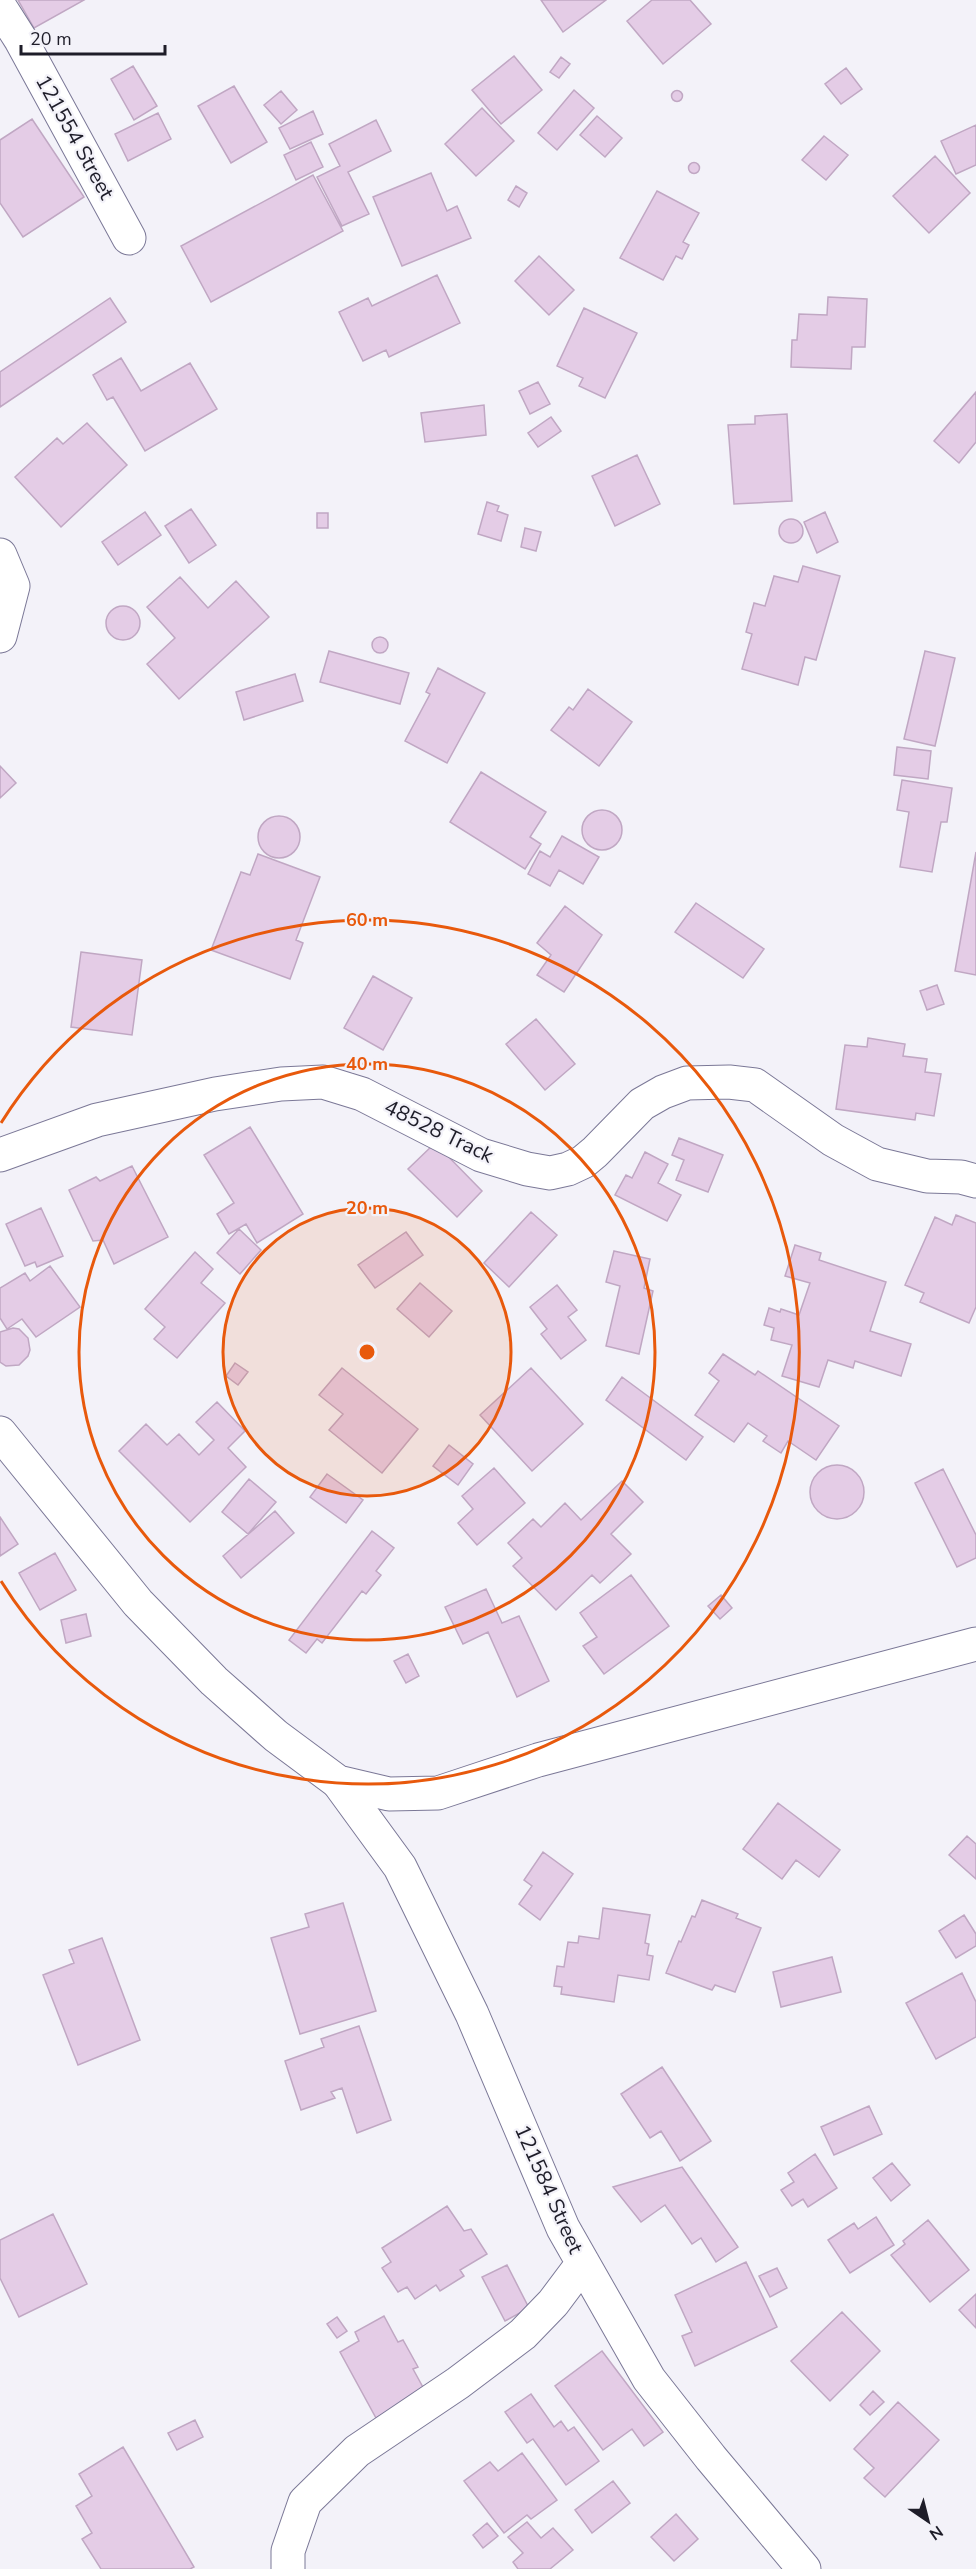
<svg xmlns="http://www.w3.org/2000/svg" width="976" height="2569" viewBox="0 0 976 2569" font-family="'Nunito Sans',sans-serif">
<rect width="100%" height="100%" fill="#f3f2f9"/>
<path fill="#e4cce6" stroke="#c0a7c3" stroke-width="1.5" d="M18 0H84L34 28Z
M541 0H606L563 32Z
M652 0H690L711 24 663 64 627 21Z
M514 56 542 90 501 124 472 90Z
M561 57 570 64 559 78 550 72Z
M133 66 157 106 134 120 111 79Z
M846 68 862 89 841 104 825 84Z
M234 86 267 142 231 163 198 106Z
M574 90 594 108 557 150 538 133Z
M671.5 96a5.5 5.5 0 1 1 11 0a5.5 5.5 0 1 1-11 0Z
M281 91 297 110 281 124 264 105Z
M482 108 514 141 476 176 445 144Z
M313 111 323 134 290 149 279 128Z
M158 113 171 139 128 161 115 134Z
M597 116 622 138 605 157 580 135Z
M32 119 84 197 23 237 0 203V140Z
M376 120 391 151 348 172 369 214 342 226 317 177 340 166 329 144Z
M976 125V165L956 174 941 141Z
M824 136 848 155 826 180 802 160Z
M311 142 323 167 296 180 284 155Z
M935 156 970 193 929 233 893 196Z
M688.5 168a5.5 5.5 0 1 1 11 0a5.5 5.5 0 1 1-11 0Z
M431 173 447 211 457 206 471 238 402 266 373 197Z
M313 175 343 231 211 302 181 246Z
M516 186 527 193 519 207 508 200Z
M657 191 699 213 683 242 689 245 682 259 676 256 663 280 620 258Z
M539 256 574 290 549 315 515 281Z
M437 275 460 323 389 357 386 350 363 361 339 312 368 298 372 306Z
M828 297 867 299 865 347H852L851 369 791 367 792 340H797L799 314 827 315Z
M110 298 126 322 0 407V372Z
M584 308 637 333 605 398 579 386 583 378 557 366Z
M121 358 141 391 190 363 217 409 145 451 113 397 107 400 93 375Z
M538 382 550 404 530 414 519 391Z
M976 392V442L959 463 934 441Z
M484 405 486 435 425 442 421 413Z
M787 414 792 501 734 504 728 425 755 424V416Z
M551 417 561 431 538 447 528 433Z
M87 423 127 465 61 527 15 477 57 438 63 444Z
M637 455 660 504 615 526 592 476Z
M487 502 499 506 497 511 508 515 501 541 478 534Z
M191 509 216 545 189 563 165 526Z
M145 512 161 535 118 565 102 542Z
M825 512 838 542 817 553 804 522Z
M317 513H328V528H317Z
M779 531a12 12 0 1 1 24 0a12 12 0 1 1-24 0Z
M525 528 541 532 536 551 521 547Z
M803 566 840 576 816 660 805 657 798 685 742 669 752 634 746 632 754 603 765 606 774 576 798 582Z
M180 577 208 608 236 581 269 617 179 699 147 664 175 638 147 607Z
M106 623a17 17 0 1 1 34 0a17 17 0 1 1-34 0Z
M372 645a8 8 0 1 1 16 0a8 8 0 1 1-16 0Z
M329 651 409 673 400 704 320 682Z
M925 651 955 658 935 746 904 739Z
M438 668 485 693 447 763 405 741 430 694 426 692Z
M295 674 303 701 244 720 236 692Z
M588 689 632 722 599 766 551 730 569 707 573 710Z
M897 747 931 751 928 779 894 775Z
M0 766 16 783 0 798Z
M481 772 546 812 530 837 541 844 525 869 450 822Z
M902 780 952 788 947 822H941L932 872 900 867 909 812 897 810Z
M582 830a20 20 0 1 1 40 0a20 20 0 1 1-40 0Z
M258 837a21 21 0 1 1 42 0a21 21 0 1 1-42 0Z
M562 836 599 857 583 884 559 870 550 886 528 874 540 851 550 857Z
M976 852V975L955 971Z
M258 854 320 877 296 940 303 943 290 979 211 950 241 872 250 875Z
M696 903 764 949 743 978 675 932Z
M565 906 602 935 564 992 537 975 551 955 537 943Z
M81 952 142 960 132 1035 71 1027Z
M373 976 412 998 383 1050 344 1028Z
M937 985 944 1004 927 1010 920 991Z
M536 1019 575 1064 545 1090 506 1044Z
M868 1038 905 1044 903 1056 927 1059 925 1072 941 1074 934 1116 916 1113 915 1120 836 1109 845 1045 867 1047Z
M250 1127 303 1214 257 1243 246 1224 229 1234 217 1214 234 1203 204 1155Z
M679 1138 723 1155 708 1192 676 1180 684 1160 672 1155Z
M435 1143 482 1191 457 1217 408 1169Z
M645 1152 668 1164 658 1183 681 1195 667 1221 615 1195 626 1175 632 1178Z
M132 1166 168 1237 114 1264 103 1240 93 1241 69 1190 96 1177 100 1181Z
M41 1208 63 1256 37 1267 35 1262 25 1266 6 1224Z
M531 1212 557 1235 509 1287 484 1263Z
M956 1215 976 1223V1307L969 1323 920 1302 924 1293 905 1285 935 1217 952 1225Z
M239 1229 261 1250 240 1274 217 1253Z
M406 1232 423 1255 375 1288 358 1265Z
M795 1245 821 1253 819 1260 886 1282 870 1331 911 1344 901 1376 855 1361 853 1368 828 1360 819 1387 782 1376 792 1345 771 1340 774 1328 764 1325 769 1308 780 1312 781 1309 799 1315 810 1283 785 1276Z
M614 1251 650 1259 644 1288 653 1291 639 1354 606 1346 620 1286 606 1282Z
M195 1252 213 1269 201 1283 225 1303 177 1358 154 1339 165 1327 145 1309Z
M50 1266 80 1307 36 1337 22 1319 7 1329 0 1318V1288L25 1273 30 1281Z
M420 1283 452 1311 429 1337 397 1309Z
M557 1285 577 1310 568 1317 586 1340 561 1359 541 1334 547 1329 530 1307Z
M13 1328 19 1329 28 1338 30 1350 28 1356 19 1365 6 1366 0 1362V1332Z
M723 1354 755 1375 758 1371 839 1426 816 1460 788 1441 781 1453 763 1441 767 1436 748 1423 734 1442 695 1415 719 1381 709 1373Z
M235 1363 248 1372 238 1385 226 1376Z
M342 1368 418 1429 382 1473 329 1430 343 1414 319 1395Z
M531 1368 583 1424 532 1471 480 1415Z
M622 1377 703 1437 686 1460 606 1400Z
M217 1402 245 1431 228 1448 246 1467 190 1522 119 1451 146 1424 167 1445 179 1434 199 1455 214 1440 196 1422Z
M449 1445 473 1464 458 1485 433 1466Z
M810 1492a27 27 0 1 1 54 0a27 27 0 1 1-54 0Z
M494 1468 525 1503 477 1545 458 1523 473 1509 462 1496Z
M943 1469 976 1535V1558L957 1567 915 1483Z
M327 1474 363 1500 346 1523 310 1497Z
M249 1479 276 1502 248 1534 222 1512Z
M622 1481 643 1502 611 1534 631 1554 600 1583 592 1575 556 1610 513 1566 522 1558 508 1543 533 1519 541 1527 565 1503 581 1520Z
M275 1511 294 1533 241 1578 223 1556Z
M0 1517 18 1544 0 1556Z
M372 1531 394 1548 376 1571 381 1575 366 1594 362 1591 322 1643 317 1639 306 1653 289 1640Z
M55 1553 76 1590 40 1610 19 1573Z
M631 1575 669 1626 604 1674 583 1646 597 1637 580 1613Z
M486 1589 502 1623 519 1616 549 1681 517 1697 488 1632 463 1644 445 1607Z
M721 1595 732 1608 720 1619 708 1606Z
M86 1614 91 1636 66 1643 61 1620Z
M408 1654 419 1676 406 1683 394 1661Z
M778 1803 840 1850 819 1877 796 1860 782 1879 743 1849Z
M967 1836 976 1844V1879L949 1855Z
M543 1852 573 1874 540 1920 519 1904 532 1886 524 1880Z
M702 1900 738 1914 736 1918 761 1928 735 1992 715 1985 712 1990 666 1973 679 1941 681 1942 692 1916 695 1917Z
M343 1903 376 2011 300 2034 271 1938 309 1927 305 1914Z
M603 1908 650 1915 645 1943 649 1944 647 1955 653 1956 649 1980 618 1975 614 2002 561 1994 562 1987 554 1986 557 1966 564 1967 568 1942 578 1943 579 1936 599 1939Z
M964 1915 976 1934V1946L956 1958 939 1931Z
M102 1938 140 2040 78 2065 43 1975 74 1963 69 1950Z
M832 1957 841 1992 781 2007 773 1972Z
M962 1973 976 2002V2037L936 2059 906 2003Z
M359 2026 391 2120 357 2133 342 2088 331 2092 335 2098 301 2110 285 2061 324 2047 321 2039Z
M662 2067 711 2141 680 2161 661 2131 650 2138 621 2094Z
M869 2106 882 2134 834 2155 821 2127Z
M815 2154 837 2188 808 2207 803 2199 792 2206 781 2190 794 2182 788 2173Z
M892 2163 910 2185 891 2201 873 2178Z
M682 2167 738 2247 716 2262 701 2238 692 2244 665 2205 641 2222 613 2187Z
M447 2206 464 2231 471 2229 487 2254 460 2270 464 2276 440 2291 436 2285 415 2299 407 2287 398 2292 382 2268 391 2262 382 2248Z
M53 2214 87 2284 19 2317 0 2278V2240Z
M876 2217 894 2245 850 2273 828 2240 854 2223 858 2229Z
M928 2220 969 2270 930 2302 891 2255 905 2244 903 2241Z
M746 2262 777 2327 695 2366 682 2336 692 2332 675 2295Z
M507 2265 529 2308 505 2321 482 2277Z
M777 2268 787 2288 770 2297 759 2276Z
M976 2294V2328L959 2310Z
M842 2312 880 2351 830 2401 791 2361Z
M384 2316 398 2342 403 2340 418 2367 413 2369 425 2391 376 2418 340 2352 359 2341 355 2332Z
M337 2317 347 2331 337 2338 327 2324Z
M602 2351 663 2432 644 2446 632 2429 603 2450 555 2386Z
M873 2391 884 2402 870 2415 860 2405Z
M531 2394 554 2427 561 2421 568 2431 574 2427 599 2461 566 2485 533 2439 527 2443 505 2412Z
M898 2402 939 2440 885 2497 864 2478 874 2468 854 2449Z
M195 2420 203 2437 177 2450 168 2433Z
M123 2447 194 2567 190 2569H101L82 2539 92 2533 76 2506 92 2496 79 2474Z
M522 2453 557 2500 531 2519 527 2515 504 2533 464 2481 490 2462 498 2471Z
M613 2481 630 2503 592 2533 575 2510Z
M676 2514 698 2539 674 2561 651 2537Z
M527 2522 541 2538 553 2528 573 2550 550 2569H518L513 2562 523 2553 508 2537Z
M487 2523 498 2536 483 2548 473 2535Z"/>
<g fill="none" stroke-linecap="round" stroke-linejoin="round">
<defs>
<path id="street" d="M0 7 21 40 129 238
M0 555 13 586 0 636
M0 1155 97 1120 215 1094 281 1084 323 1082 362 1094 481 1155 527 1169 550 1173 568 1169 583 1162 595 1152 642 1104 663 1092 687 1083 729 1082 755 1085 833 1140 877 1164 927 1176 961 1177 976 1181
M338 1782 400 1867 472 2014 563 2228 649 2379 711 2458 804 2569
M288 2569V2551L305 2502 357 2451 458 2383 523 2334 553 2303 583 2263"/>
<path id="secondary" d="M0 1433 138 1603 214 1681 276 1736 338 1782 389 1794 438 1793 538 1760 976 1644"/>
</defs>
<use href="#street" stroke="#7b7897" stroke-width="35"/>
<use href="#secondary" stroke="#7b7897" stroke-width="35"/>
<use href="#street" stroke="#fff" stroke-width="33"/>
<use href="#secondary" stroke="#fff" stroke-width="33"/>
</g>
<circle cx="367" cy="1352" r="144" fill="#e8590c" fill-opacity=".12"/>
<g fill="none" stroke="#e8590c" stroke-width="3">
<circle cx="367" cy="1352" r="144"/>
<circle cx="367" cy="1352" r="288"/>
<path d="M1 1123A432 432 0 1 1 1 1581"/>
</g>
<g text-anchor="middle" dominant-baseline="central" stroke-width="4.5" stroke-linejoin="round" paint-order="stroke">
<g font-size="21" fill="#1e1d29" stroke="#f3f2f9">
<text transform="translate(75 137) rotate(61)">121554 Street</text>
<text transform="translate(439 1131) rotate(26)">48528 Track</text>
<text transform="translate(549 2189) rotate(66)">121584 Street</text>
</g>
</g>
<circle cx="367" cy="1352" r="9" fill="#e8590c" stroke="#f3f2f9" stroke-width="3"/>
<g font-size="18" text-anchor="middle" font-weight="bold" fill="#e8590c" stroke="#f3f2f9" stroke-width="4.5" stroke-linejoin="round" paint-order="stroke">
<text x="367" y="926">60 m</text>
<text x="367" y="1070">40 m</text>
<text x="367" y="1214">20 m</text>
</g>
<g transform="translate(928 2521) rotate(145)" stroke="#f3f2f9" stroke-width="4.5" paint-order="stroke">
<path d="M0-4.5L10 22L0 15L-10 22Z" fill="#1e1d29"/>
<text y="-9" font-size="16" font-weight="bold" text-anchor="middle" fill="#1e1d29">N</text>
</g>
<path d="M21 45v9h144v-9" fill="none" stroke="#1e1d29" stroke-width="3"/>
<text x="30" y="45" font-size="18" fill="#1e1d29" stroke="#f3f2f9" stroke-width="4.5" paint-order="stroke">20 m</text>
</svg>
